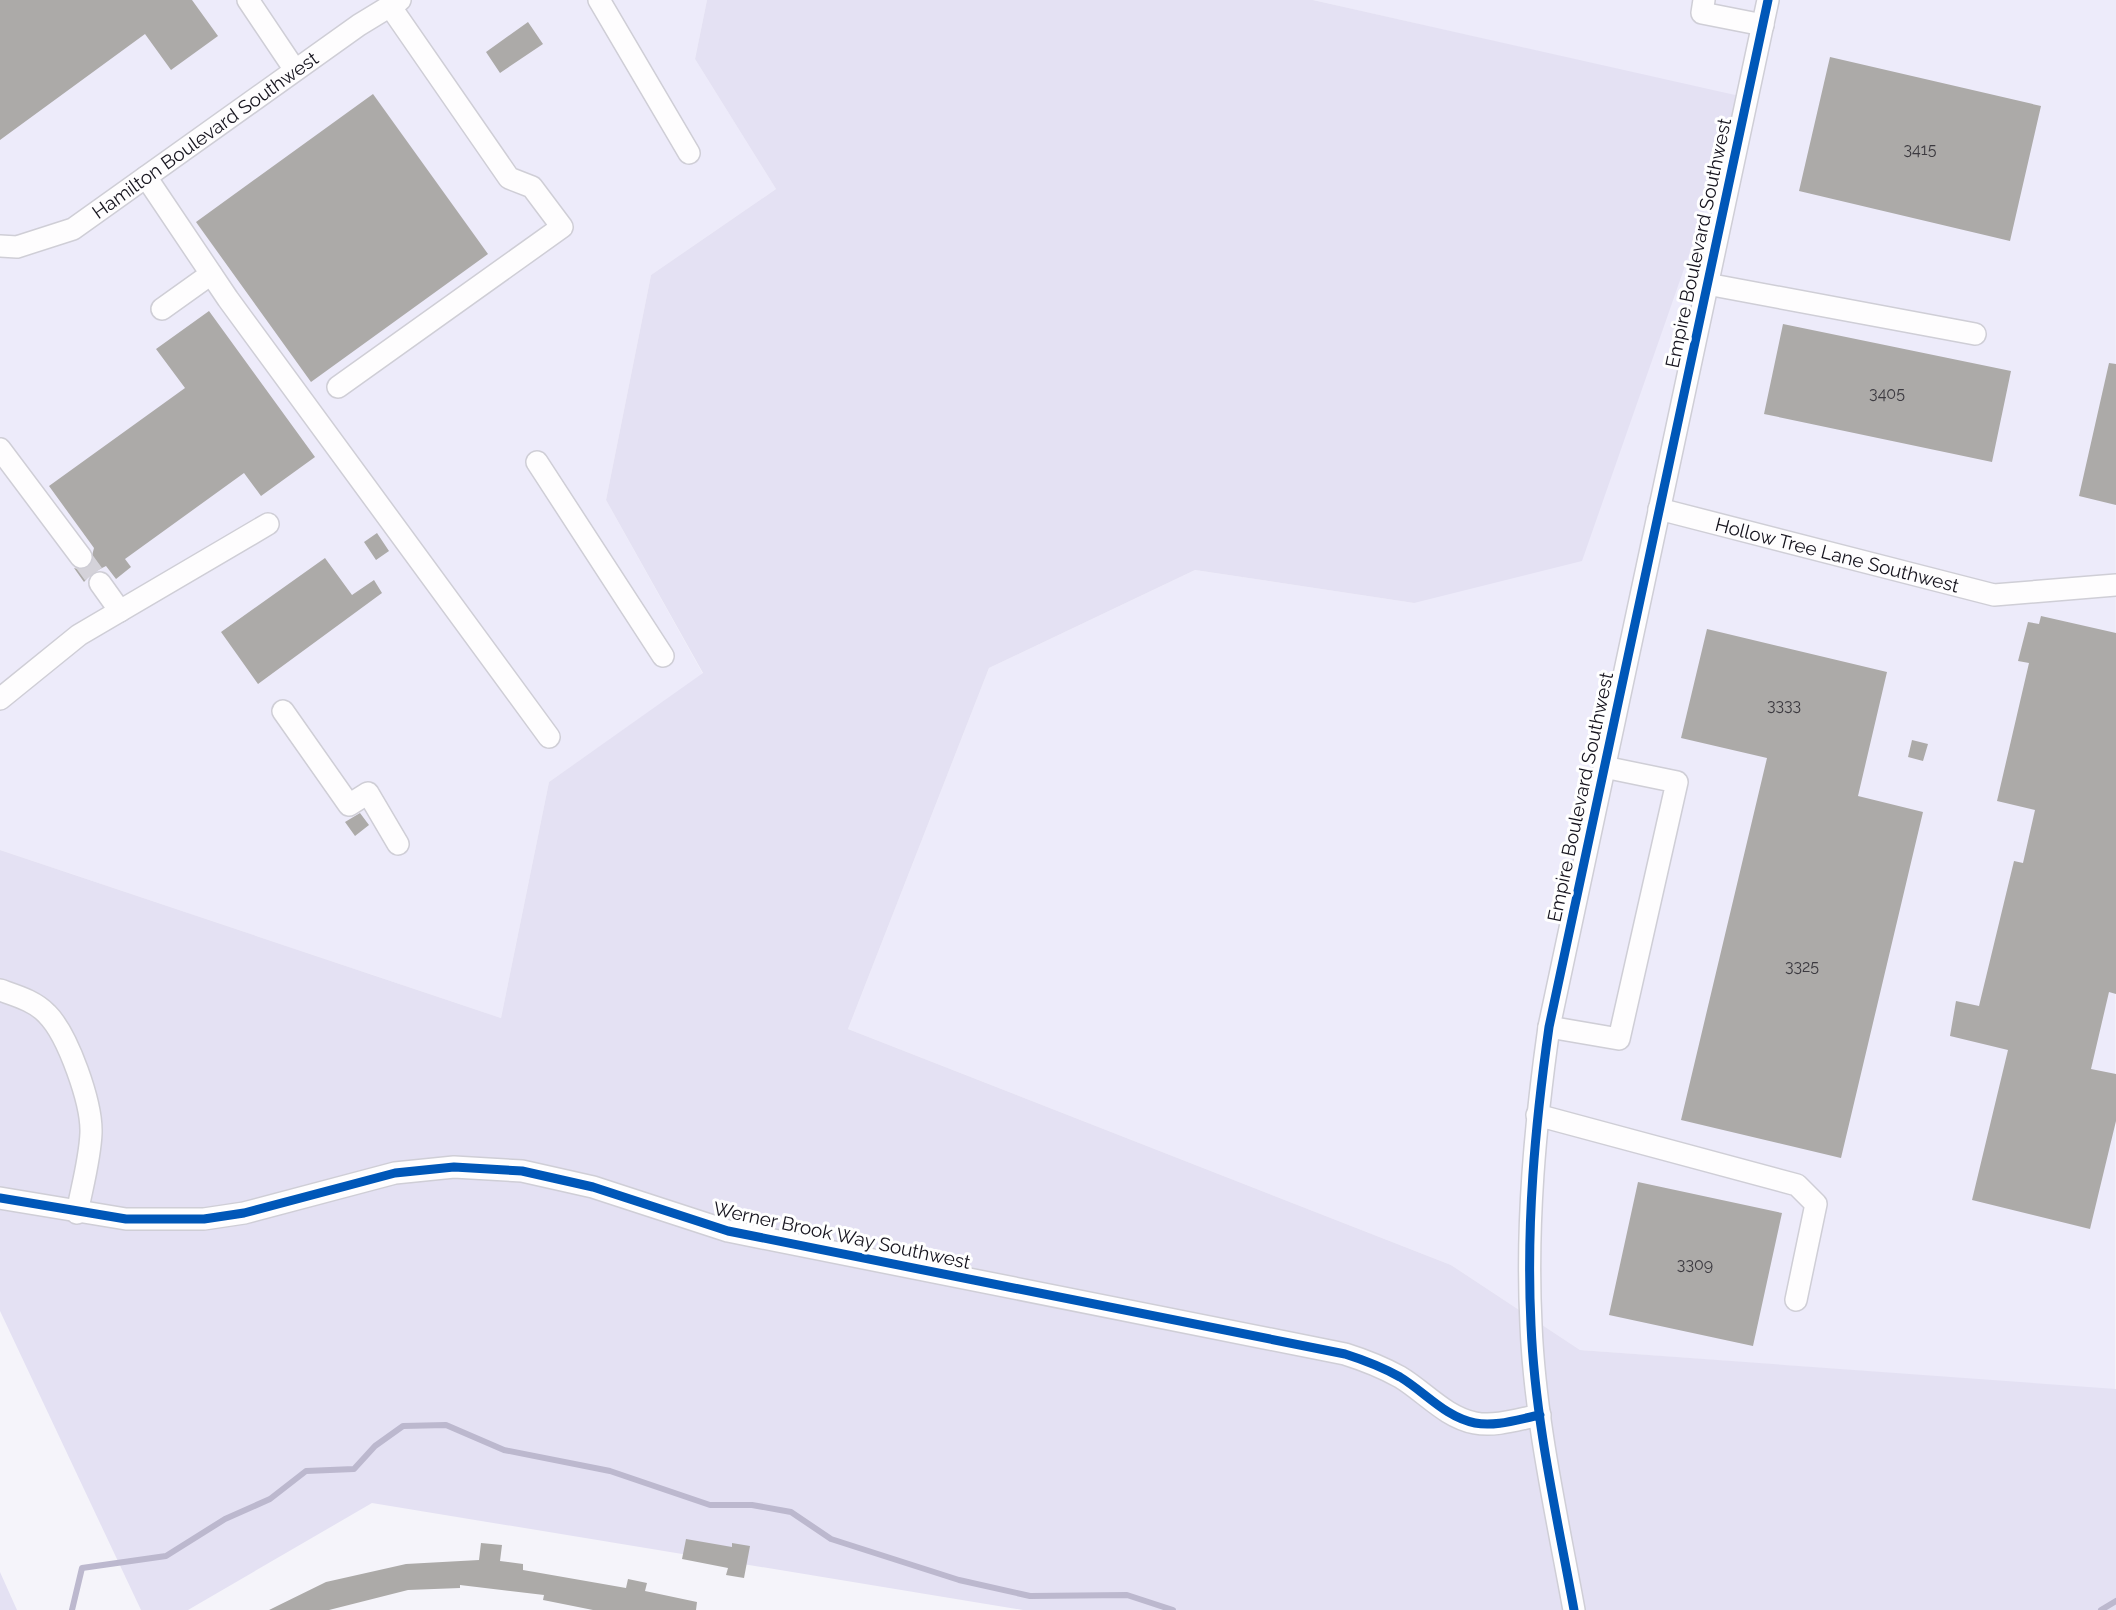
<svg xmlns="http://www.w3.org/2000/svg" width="2116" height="1610" viewBox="0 0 2116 1610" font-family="Raleway,sans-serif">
<rect width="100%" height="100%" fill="#f5f4fa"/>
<path fill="#edebfa" d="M0 0H707L695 59 776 189 651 275 606 500 703 674 549 782 501 1018 0 850Z
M1313 0H2116L2115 1390 1580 1350 1451 1265 848 1029 989 668 1195 570 1414 603 1743 98Z"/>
<path fill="#e4e1f3" d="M707 0H1313L1744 97 1582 561 1414 603 1195 570 989 668 848 1029 1451 1265 1580 1350 2116 1389V1610H1023L372 1503 188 1610H141L0 1311V850L501 1018 549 782 703 673 606 500 651 275 776 189 695 59Z
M0 1572 17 1610H0Z"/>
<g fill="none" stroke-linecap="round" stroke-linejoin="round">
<path stroke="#bcb8ce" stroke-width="6" d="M72 1610 82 1568 166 1556 225 1519 270 1499 306 1471 354 1469 375 1446 403 1426 446 1425 504 1450 610 1471 710 1505H752L791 1512 831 1539 959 1580 1030 1596 1127 1595 1173 1610
M2101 1610 2116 1601"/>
</g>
<path fill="#acaaa8" d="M0 0H192L218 36 171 70 145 34 0 140Z
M528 22 543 44 500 73 486 52Z
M1830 57 2041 106 2010 241 1799 191Z
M373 94 488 254 311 382 196 222Z
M209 311 315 457 261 496 244 473 125 559 131 567 116 579 106 566 92 573 84 582 74 568 82 570 89 567 94 548 49 486 185 388 156 349Z
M1783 324 2011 371 1992 462 1764 414Z
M2109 363 2116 364V505L2079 496Z
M377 533 389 551 376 560 364 542Z
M325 558 352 595 374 580 382 593 258 684 221 632Z
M2041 616 2116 633V994L2109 992 2091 1069 2116 1074V1121L2090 1229 1972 1200 2008 1050 1950 1036 1956 1001 1979 1006 2014 861 2023 863 2035 810 1997 801 2029 663 2018 661 2028 622 2039 624Z
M1707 629 1887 672 1858 796 1923 812 1841 1158 1681 1120 1767 758 1681 738Z
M1912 740 1928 744 1923 761 1908 757Z
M360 813 369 825 355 836 345 822Z
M1638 1182 1782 1213 1753 1346 1609 1315Z
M686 1539 732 1547V1543L750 1546 744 1578 726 1575 728 1568 682 1559Z
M481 1543 502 1545 500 1561 523 1564V1570L626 1588 628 1579 647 1583 645 1591 697 1602 696 1610H593L543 1600 544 1595 460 1585V1588L408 1590 329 1610H269L326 1582 406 1564 479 1560Z"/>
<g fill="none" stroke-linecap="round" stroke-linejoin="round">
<path stroke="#d4d2d9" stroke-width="21" stroke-dasharray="21 10" stroke-linecap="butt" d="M81 557 100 583"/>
<defs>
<g id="minor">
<path d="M248 0 295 70"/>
<path d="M599 0 689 153"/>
<path d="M1704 0 1702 13 1763 25"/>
<path d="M146 177 228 299 549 737"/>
<path id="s1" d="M0 246 17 247 73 229 359 25 400 0"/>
<path d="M1707 284 1975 334"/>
<path d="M162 309 211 274"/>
<path d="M338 387 562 227 532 187 509 178 390 6"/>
<path d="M0 449 81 557"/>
<path d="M537 462 663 656"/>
<path id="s2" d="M1659 509 1994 595 2116 585"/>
<path d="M100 583 120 611"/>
<path d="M0 699 79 635 268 524"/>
<path d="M283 711 349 805 368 793 398 844"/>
<path d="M0 990C17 996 35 1001 47 1014 68 1035 92 1103 91 1133 90 1159 82 1187 77 1213"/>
<path d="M1549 1027 1619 1039 1677 782 1604 767"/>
<path d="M1537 1115 1797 1185 1816 1204 1796 1300"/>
<path d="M0 1198 126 1219H204L244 1213 395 1173 454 1167 522 1171 593 1187 728 1231 1345 1354C1364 1360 1382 1367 1400 1377 1425 1392 1445 1417 1475 1423 1496 1427 1519 1419 1540 1415"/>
<path d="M1574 1610C1557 1516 1535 1421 1531 1325 1526 1224 1535 1126 1549 1027L1768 0"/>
</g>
</defs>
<use href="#minor" stroke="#cfced6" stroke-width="24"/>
<use href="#minor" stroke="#fefdfe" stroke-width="21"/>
<defs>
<path id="cycleway" d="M0 1198 126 1219H204L244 1213 395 1173 454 1167 522 1171 593 1187 728 1231 1345 1354C1364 1360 1382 1367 1400 1377 1425 1392 1445 1417 1475 1423 1496 1427 1519 1419 1540 1415
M1574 1610C1557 1516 1535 1421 1531 1325 1526 1224 1535 1126 1549 1027L1768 0"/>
</defs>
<use href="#cycleway" stroke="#fff" stroke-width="13"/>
<use href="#cycleway" stroke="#0057b8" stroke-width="9"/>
</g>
<g text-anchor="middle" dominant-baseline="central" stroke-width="6" stroke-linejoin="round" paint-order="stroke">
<g font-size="16" fill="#3c3a40">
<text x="1920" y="149">3415</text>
<text x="1887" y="393">3405</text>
<text x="1784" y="705">3333</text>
<text x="1802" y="966">3325</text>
<text x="1695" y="1264">3309</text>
</g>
<g font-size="19" fill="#16141e" stroke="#fff">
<text stroke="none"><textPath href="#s1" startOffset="238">Hamilton Boulevard Southwest</textPath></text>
<text transform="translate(1698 243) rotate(-78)">Empire Boulevard Southwest</text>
<text stroke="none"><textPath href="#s2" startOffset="184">Hollow Tree Lane Southwest</textPath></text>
<text transform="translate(1580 797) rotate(-78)">Empire Boulevard Southwest</text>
<text transform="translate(842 1235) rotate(12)">Werner Brook Way Southwest</text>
</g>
</g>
</svg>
